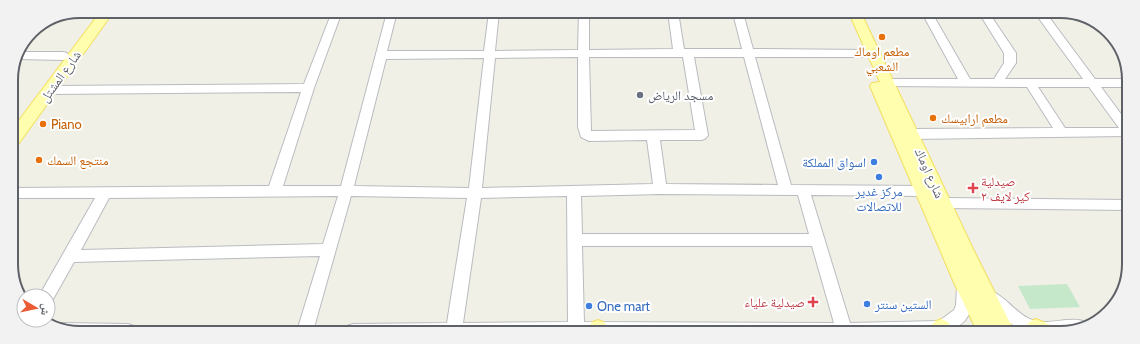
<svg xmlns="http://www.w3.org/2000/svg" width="1140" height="344" viewBox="0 0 1140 344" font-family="Cabin,'Noto Naskh Arabic',sans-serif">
<rect width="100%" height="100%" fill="#f1f0e7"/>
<path fill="#c4e8c9" d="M1067 284 1080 307 1030 309 1018 286Z"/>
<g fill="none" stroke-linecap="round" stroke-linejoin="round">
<defs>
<path id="minor" d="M183 11 397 12 387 51H484L489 12H499L495 51 578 50 579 12H589V50L673 49 668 12H678L684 49H742L733 13H743L753 49 867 50 869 53 867 56 863 57H755L791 185 924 186 929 187 931 191 929 195 924 196 811 195 850 323 939 321 954 310 956 305 957 287 959 282 964 280 969 282C974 293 973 310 966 319 962 325 953 329 947 333L345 331 347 326 353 324 447 323 467 198 351 196 313 331H297L320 256 74 262 52 301 48 302V296H39L95 198H12V188L269 186 301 92 50 94 46 93 44 90 46 87 50 86 304 84 330 17 105 18 100 15 105 12ZM386 16 341 186H283L314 88 340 17ZM578 57V127L581 137 589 141 647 140 653 184 482 188 495 58ZM589 57H683L695 130 591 131ZM694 57H744L778 185 666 184 660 140H702L706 138 708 135ZM484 58 469 188 354 186 386 59ZM660 194 798 195 809 234H582L581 196ZM338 196 323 244 81 250 109 198ZM567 196 568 322 463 323 481 198ZM582 246H812L834 323 584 322Z
M922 13H932L970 79H994L1004 63V53L979 13H989L1016 53V63L1005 79H1083L1035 13H1046L1095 79H1128V87H1101L1127 122V136L912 139 908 137 906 134 908 131 912 129 1053 128 1027 87 884 86 882 83 884 80 888 79H958ZM1038 87H1089L1119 128H1065Z
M22 52H63L67 53 69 56 67 59 63 60 18 59Z
M944 198 1127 200V210L944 208 939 207 937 203 939 199Z
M991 291C1007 297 1017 316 1035 321 1052 325 1070 316 1086 322L1087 325C1054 337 1028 339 1000 316 994 311 987 305 983 298L986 293Z
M61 323 128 324 134 326 136 331H62L55 326Z"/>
<path id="major" d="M101 11H114L17 146 12 148 11 131Z
M849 13H861L974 251 1015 333H978L955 285 870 86 872 83 880 82Z
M941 319 948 322 951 328 949 333H927C930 325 933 322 941 319Z
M1036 319 1055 327 1058 333H1029L1026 328 1029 322Z
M598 320 605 323 608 332H588L591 323Z"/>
</defs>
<use href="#minor" stroke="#b9bbc0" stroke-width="2"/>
<use href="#major" stroke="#f2de5f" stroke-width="2"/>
<use href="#minor" fill="#fff" fill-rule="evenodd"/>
<use href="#major" fill="#fffdae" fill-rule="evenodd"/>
</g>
<g fill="#e8710a" stroke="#fff" stroke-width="1.5">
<circle cx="882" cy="37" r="4"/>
<circle cx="933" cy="118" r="4"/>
<circle cx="43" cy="124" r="4"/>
<circle cx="39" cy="160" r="4"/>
</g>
<circle fill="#6b7280" stroke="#fff" stroke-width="1.5" cx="640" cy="95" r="4"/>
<g fill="#3f7fe0" stroke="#fff" stroke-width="1.5">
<circle cx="874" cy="162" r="4"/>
<circle cx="879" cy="177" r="4"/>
<circle cx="867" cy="304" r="4"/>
<circle cx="589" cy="306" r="4"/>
</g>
<g fill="#e0444e" stroke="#fff" stroke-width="1.5">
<path d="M971 182h4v4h4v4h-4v4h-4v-4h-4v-4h4z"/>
<path d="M811 296h4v4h4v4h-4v4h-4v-4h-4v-4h4z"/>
</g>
<g text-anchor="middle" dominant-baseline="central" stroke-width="4" stroke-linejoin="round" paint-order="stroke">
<g font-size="13" fill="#c56008" stroke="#fff" text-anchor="start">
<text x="882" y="51" text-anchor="middle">مطعم اوماك<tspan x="882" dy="15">الشعبي</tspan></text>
<text x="941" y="118">مطعم ارابيسك</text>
<text x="51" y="124">Piano</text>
<text x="47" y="160">منتجع السمك</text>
</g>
<g font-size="13" fill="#5e6167" stroke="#fff">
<text transform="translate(60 76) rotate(-54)">شارع المشتل</text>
<text transform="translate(930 173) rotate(66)">شارع اوماك</text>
</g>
<g font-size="13" fill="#5b616d" stroke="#fff" text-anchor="start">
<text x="648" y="95">مسجد الرياض</text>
</g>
<g font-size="13" fill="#366cbe" stroke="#fff" text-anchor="start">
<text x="866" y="162" text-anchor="end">اسواق المملكة</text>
<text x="879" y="191" text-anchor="middle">مركز غدير<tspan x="879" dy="15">للاتصالات</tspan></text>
<text x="875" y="304">الستين سنتر</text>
<text x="597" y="306">One mart</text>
</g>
<g font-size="13" fill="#be3a42" stroke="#fff" text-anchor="start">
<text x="981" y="181">صيدلية<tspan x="981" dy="15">كير لايف ٢</tspan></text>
<text x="805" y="302" text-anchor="end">صيدلية علياء</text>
</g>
</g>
<path d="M0 0H1140V344H0ZM80 18H1060A62 62 0 0 1 1122 80V264A62 62 0 0 1 1060 326H80A62 62 0 0 1 18 264V80A62 62 0 0 1 80 18Z" fill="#f2f2f3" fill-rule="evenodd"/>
<path fill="none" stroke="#5e6167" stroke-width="2" d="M80 18H1060A62 62 0 0 1 1122 80V264A62 62 0 0 1 1060 326H80A62 62 0 0 1 18 264V80A62 62 0 0 1 80 18Z"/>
<g transform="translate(36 308) rotate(99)"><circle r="19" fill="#ffffff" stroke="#bfc0c2"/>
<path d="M0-3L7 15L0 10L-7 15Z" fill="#ea5c33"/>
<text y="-6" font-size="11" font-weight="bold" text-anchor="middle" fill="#5e6167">ش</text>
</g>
</svg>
